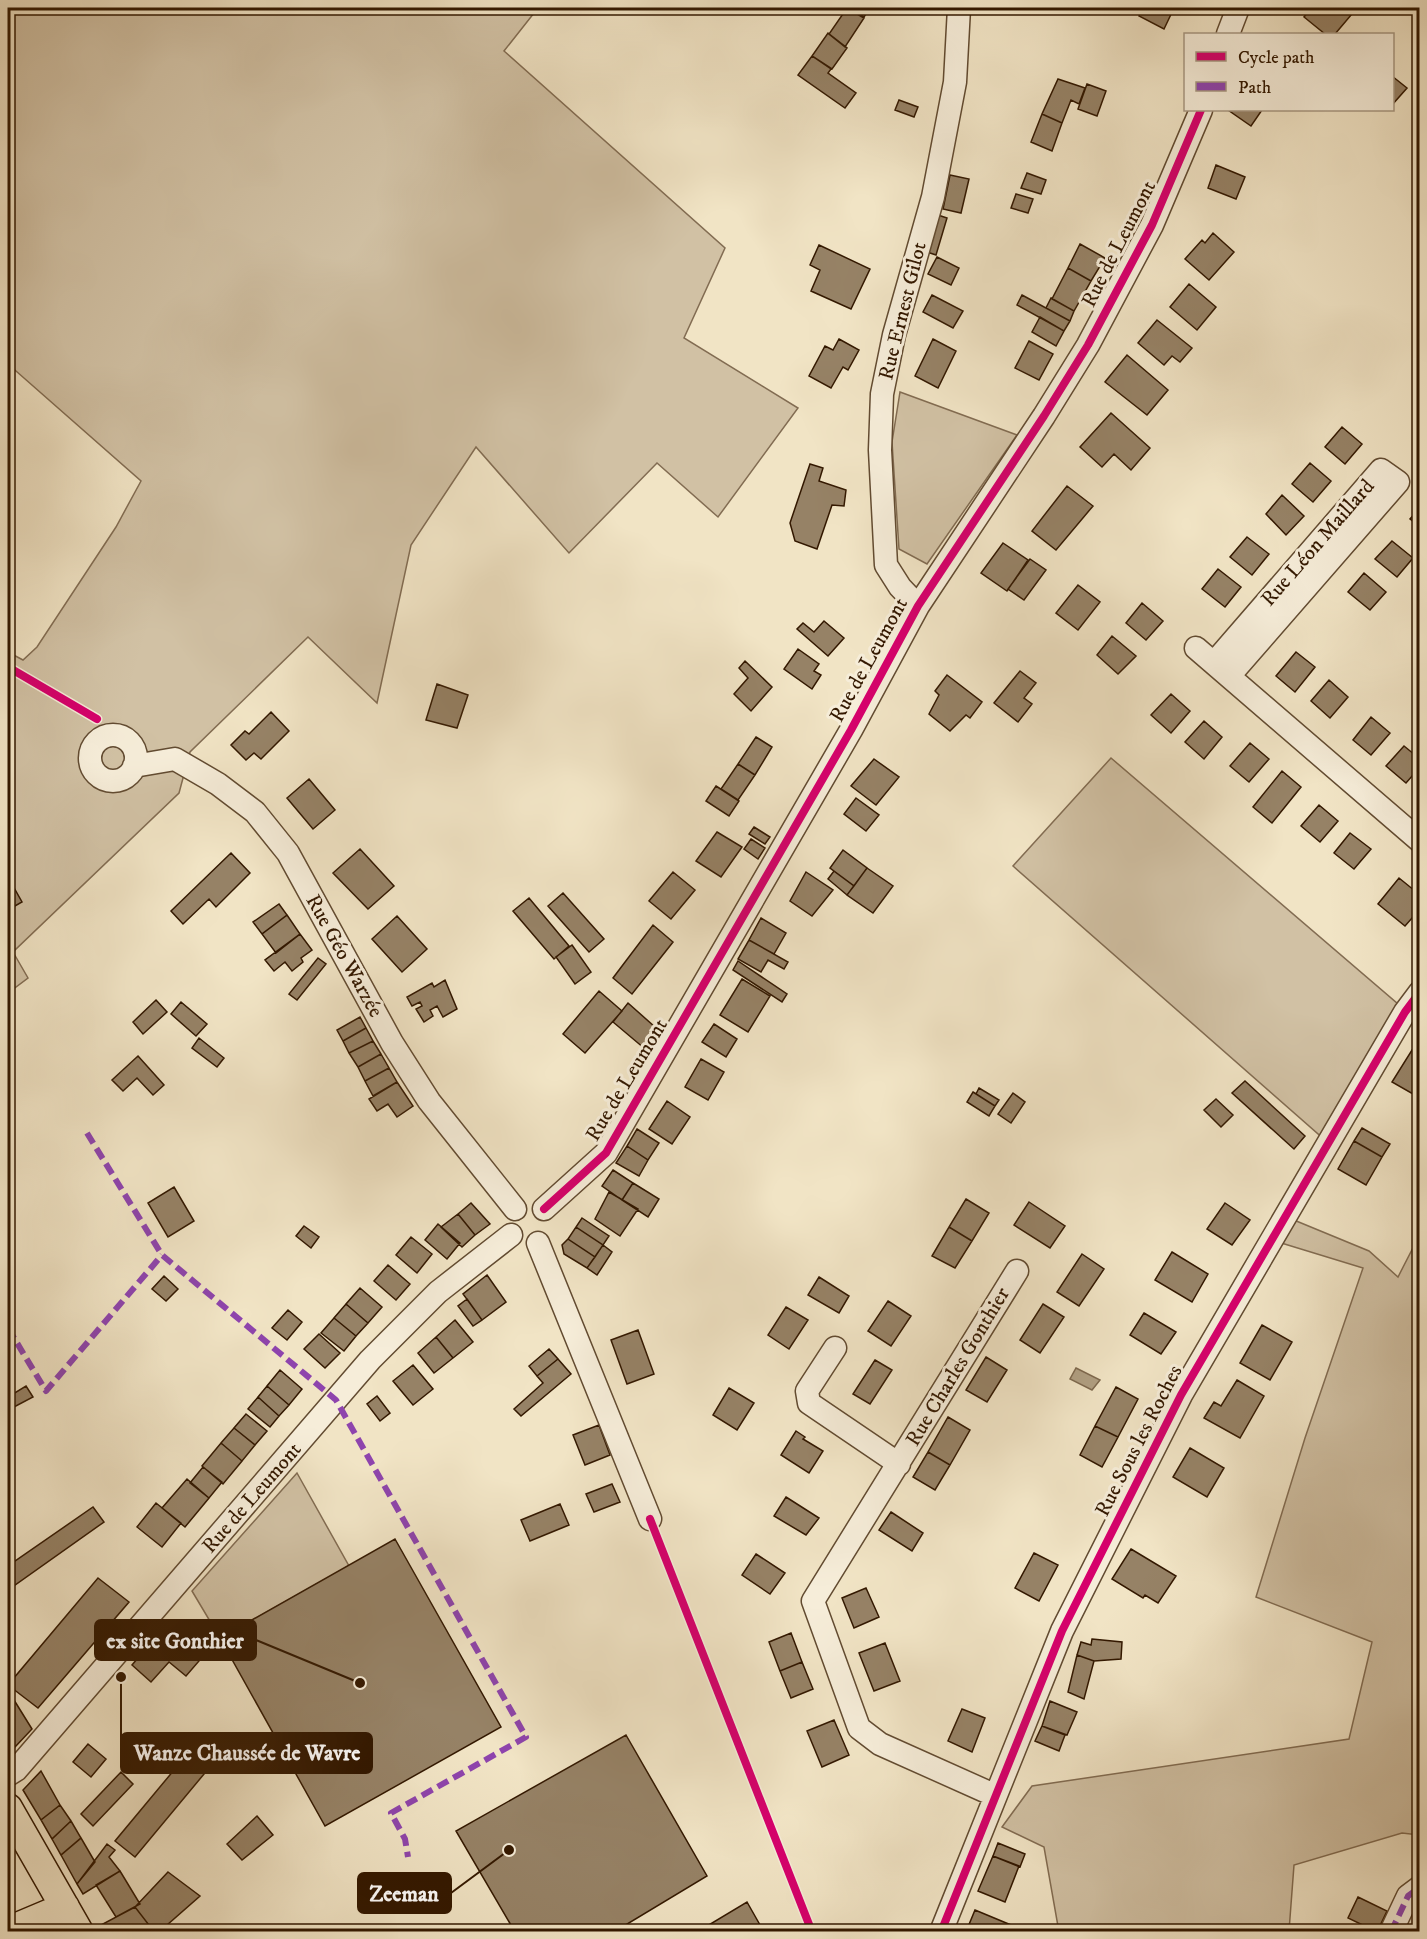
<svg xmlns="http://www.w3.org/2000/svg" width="1427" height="1939" viewBox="0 0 1427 1939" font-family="'IM FELL DW Pica',serif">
<rect width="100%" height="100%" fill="#f1e4c5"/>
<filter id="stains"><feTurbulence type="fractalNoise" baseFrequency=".00333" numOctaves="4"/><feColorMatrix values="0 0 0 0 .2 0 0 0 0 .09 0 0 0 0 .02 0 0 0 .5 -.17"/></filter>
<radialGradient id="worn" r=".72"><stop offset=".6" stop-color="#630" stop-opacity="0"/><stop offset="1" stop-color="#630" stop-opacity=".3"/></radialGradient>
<path fill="#d1c1a4" stroke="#826c52" stroke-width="1.5" d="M8 8H538L504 51 725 248 684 338 798 408 718 517 657 463 569 553 476 447 411 545 377 703 308 637 190 752 179 793 13 952 28 978 8 993V652L23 660 37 647 116 527 141 481 8 364Z
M900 392 1017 435 927 564 899 549 892 442Z
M1111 758 1398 1004 1325 1140 1013 866Z
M1289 1218 1369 1251 1398 1277 1419 1236V1835L1402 1833 1294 1865 1289 1931 1059 1932 1044 1847 1002 1827 1032 1786 1349 1739 1372 1642 1256 1597 1305 1438 1363 1268 1278 1242Z
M297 1473 349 1566 220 1638 192 1591Z"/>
<path fill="#b09f82" stroke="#7e694e" stroke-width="1.5" d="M1076 1368 1100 1380 1092 1390 1070 1379Z"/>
<path fill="#968266" stroke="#331800" stroke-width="1.5" d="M847 8 864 18 845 47 829 34Z
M849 8H870L864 17Z
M1143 8H1174L1164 29 1139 16Z
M1311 8H1357L1335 34H1325L1304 17Z
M828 33 847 48 832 69 812 56Z
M812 56 831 69 828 73 856 93 845 108 798 75Z
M1392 76 1407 88 1392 105Z
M1058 79 1085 88 1079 104 1071 100 1062 123 1042 114Z
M1087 84 1106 91 1097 116 1078 109Z
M899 100 918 107 914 117 895 110Z
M1228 110H1262L1251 126Z
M1042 114 1062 123 1052 151 1031 142Z
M1216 165 1245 177 1236 199 1208 188Z
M1027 173 1046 180 1041 194 1021 188Z
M950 175 969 179 961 213 943 209Z
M1016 194 1033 199 1028 213 1011 208Z
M935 214 947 218 936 255 924 251Z
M1213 233 1234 252 1209 280 1185 259 1202 240 1205 243Z
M1080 244 1105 258 1091 281 1068 268Z
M819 245 870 269 851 309 811 291 820 270 810 265Z
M937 257 959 268 951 285 928 274Z
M1068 268 1091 281 1074 311 1052 299Z
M1189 284 1216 307 1197 330 1170 307Z
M932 295 963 311 953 328 923 312Z
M1022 295 1070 321 1064 331 1017 305Z
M1051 298 1074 311 1070 321 1046 308Z
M1040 317 1064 331 1056 346 1032 332Z
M1157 320 1192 348 1180 362 1172 356 1164 365 1138 343Z
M839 339 859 350 848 370 843 367 831 388 809 376 825 346 833 350Z
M933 339 956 351 938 388 915 376Z
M1029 341 1053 354 1039 380 1015 368Z
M1127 355 1168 390 1147 415 1105 382Z
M1111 413 1150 448 1131 470 1114 454 1102 467 1080 447Z
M1342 427 1362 444 1345 464 1325 447Z
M1310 463 1331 481 1313 502 1292 484Z
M810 464 823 468 819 481 846 490 844 506 832 505 817 549 795 541 790 523Z
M1067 486 1093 506 1056 550 1032 531Z
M1282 495 1304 516 1286 535 1266 514Z
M1420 508V527L1410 519Z
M1247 537 1269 554 1252 575 1230 557Z
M1392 541 1413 558 1397 577 1375 559Z
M1003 543 1028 560 1007 591 981 573Z
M1030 559 1046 570 1024 600 1008 589Z
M1218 569 1241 587 1225 607 1202 589Z
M1364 573 1386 592 1370 610 1348 592Z
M1078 585 1100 602 1078 630 1056 613Z
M1142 603 1163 621 1146 640 1126 623Z
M824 621 844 638 828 656 797 629 803 623 814 632Z
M1112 636 1136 656 1118 674 1097 655Z
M798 649 819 664 814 671 821 675 812 689 784 669Z
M1296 652 1315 667 1295 692 1276 676Z
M745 661 772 687 751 711 734 694 748 678 739 668Z
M1020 671 1036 683 1024 698 1032 704 1018 722 994 703Z
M947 675 982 702 970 718 966 715 950 731 929 714 939 695 935 691Z
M1329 680 1348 697 1330 718 1311 701Z
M437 684 468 695 457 728 426 720Z
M1171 694 1190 711 1171 733 1151 715Z
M271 712 289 731 261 759 254 753 246 760 231 745 245 731 249 734Z
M1371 717 1390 733 1371 755 1353 740Z
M1204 721 1222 737 1204 759 1185 742Z
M756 737 772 747 755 775 738 764Z
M1250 743 1269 759 1249 782 1230 766Z
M1404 746 1420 759V767L1406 783 1386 766Z
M874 759 899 777 876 805 851 786Z
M738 764 755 775 738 800 721 789Z
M1282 771 1301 787 1272 823 1253 807Z
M309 779 335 810 313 829 287 798Z
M716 786 739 801 729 816 706 801Z
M856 798 879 815 866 831 844 814Z
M1319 805 1338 821 1320 842 1301 826Z
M754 827 770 837 765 844 749 834Z
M717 832 742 847 721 877 696 861Z
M1350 833 1371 849 1354 869 1334 853Z
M751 839 765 848 758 859 744 849Z
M360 849 394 886 368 909 333 873Z
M843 850 867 868 854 886 830 868Z
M231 853 250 873 216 907 209 899 183 924 171 911Z
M867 868 893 886 873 913 847 895Z
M834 871 854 886 847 895 828 879Z
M673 872 695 890 671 919 649 901Z
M806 872 833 890 812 916 790 901Z
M8 877 22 902 8 910Z
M1399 878 1420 895V909L1405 926 1378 904Z
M563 893 604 939 589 952 548 906Z
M529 898 569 946 554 959 513 911Z
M279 904 287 915 262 934 253 922Z
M287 915 300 934 276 953 262 934Z
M397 916 427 949 402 972 372 939Z
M761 918 786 933 774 954 749 940Z
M653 925 673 942 632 994 613 978Z
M300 934 312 950 301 958 303 962 292 971 285 962 274 971 265 960Z
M749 940 788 962 784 969 768 960 761 972 738 959Z
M572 945 591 972 575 984 556 957Z
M318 958 326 964 297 1000 289 994Z
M738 961 787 994 782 1002 733 970Z
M742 979 770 996 748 1032 720 1015Z
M445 980 457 1009 443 1017 437 1006 430 1010 433 1016 424 1022 416 1009 422 1006 420 1002 412 1006 407 997 432 983 434 987Z
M599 991 622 1011 585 1053 563 1034Z
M156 1000 167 1012 143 1034 133 1022Z
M181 1002 207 1024 196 1036 171 1014Z
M628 1003 664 1035 651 1054 613 1022Z
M360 1017 366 1028 343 1041 337 1030Z
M714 1024 737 1039 726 1057 702 1042Z
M366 1028 373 1041 349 1053 343 1041Z
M199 1038 224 1058 217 1067 192 1048Z
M373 1041 381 1054 358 1067 349 1053Z
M1412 1050 1420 1055V1083L1413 1094 1392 1082Z
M381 1054 389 1068 365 1081 358 1067Z
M138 1056 164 1085 153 1095 137 1078 123 1091 112 1080Z
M701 1059 724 1072 708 1100 685 1087Z
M389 1068 397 1082 373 1096 365 1081Z
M1245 1081 1305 1136 1294 1149 1232 1093Z
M397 1082 413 1106 397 1117 388 1104 377 1111 369 1099Z
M979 1088 999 1100 995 1106 976 1094Z
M973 1092 995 1106 989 1116 967 1102Z
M1013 1093 1025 1102 1011 1123 998 1114Z
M1216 1099 1233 1115 1221 1127 1204 1110Z
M667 1101 690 1117 672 1144 649 1129Z
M1362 1128 1390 1144 1382 1157 1354 1141Z
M637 1129 659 1143 648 1160 627 1146Z
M1354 1141 1382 1157 1366 1185 1338 1169Z
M627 1146 648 1160 639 1176 616 1163Z
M613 1170 633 1183 622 1200 602 1186Z
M633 1183 659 1199 648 1217 622 1200Z
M174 1187 194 1221 168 1237 148 1203Z
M609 1192 638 1209 620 1236 595 1219Z
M966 1199 989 1213 972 1241 949 1227Z
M1029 1202 1065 1226 1050 1248 1014 1225Z
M471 1203 490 1224 475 1235 458 1214Z
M1225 1203 1250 1220 1232 1245 1207 1229Z
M458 1214 475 1235 462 1247 441 1227Z
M582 1218 609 1236 603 1245 576 1227Z
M438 1224 460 1243 447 1259 425 1240Z
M304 1226 319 1237 311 1248 296 1236Z
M576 1227 603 1245 595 1257 568 1239Z
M949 1227 972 1241 955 1268 932 1256Z
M411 1237 432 1254 417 1273 396 1255Z
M568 1239 595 1257 587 1268 564 1254 562 1245Z
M603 1245 612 1252 597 1275 587 1268Z
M1172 1252 1208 1274 1192 1302 1155 1280Z
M1082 1254 1104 1269 1079 1306 1057 1292Z
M388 1265 410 1284 396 1300 374 1281Z
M487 1275 506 1302 482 1320 463 1294Z
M164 1276 178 1289 166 1301 152 1289Z
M819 1277 849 1296 839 1313 808 1295Z
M360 1288 382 1307 368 1323 346 1304Z
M467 1299 482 1320 473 1326 458 1306Z
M888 1301 911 1316 891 1346 868 1331Z
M346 1304 368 1323 356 1336 334 1318Z
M1043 1304 1064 1317 1040 1353 1020 1340Z
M786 1307 808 1320 789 1349 768 1335Z
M288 1310 302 1322 287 1340 272 1328Z
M1144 1313 1176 1332 1161 1354 1130 1335Z
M334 1318 356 1336 344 1351 321 1333Z
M455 1320 473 1342 453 1358 436 1337Z
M1262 1325 1292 1342 1270 1380 1240 1363Z
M638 1330 654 1374 627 1384 611 1340Z
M319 1334 340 1353 325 1368 304 1349Z
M436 1337 453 1358 434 1373 418 1353Z
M549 1349 558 1359 537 1376 529 1366Z
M986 1357 1007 1370 987 1402 966 1390Z
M558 1359 571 1374 521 1416 514 1409 543 1383 537 1376Z
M875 1360 892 1370 870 1404 853 1394Z
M413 1365 433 1389 413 1405 393 1381Z
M280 1370 302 1389 289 1405 267 1386Z
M1237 1380 1264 1396 1240 1438 1204 1418 1214 1402 1221 1406Z
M26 1386 33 1397 14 1407 8 1397Z
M267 1386 289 1405 279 1416 258 1397Z
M1116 1387 1138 1399 1118 1437 1095 1426Z
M729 1388 754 1403 737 1430 713 1415Z
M377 1396 390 1413 380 1421 367 1404Z
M258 1397 279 1416 270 1427 248 1409Z
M246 1414 267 1431 255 1445 234 1428Z
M948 1417 970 1430 950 1465 928 1452Z
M599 1425 610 1455 585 1465 573 1435Z
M1095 1426 1118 1437 1102 1467 1080 1455Z
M234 1428 255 1445 242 1461 221 1443Z
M796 1431 805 1437 803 1439 823 1451 809 1473 781 1455Z
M221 1443 242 1461 223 1484 202 1466Z
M1190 1448 1224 1468 1207 1497 1173 1477Z
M928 1452 950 1465 935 1490 913 1477Z
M203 1467 222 1482 209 1498 190 1483Z
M187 1479 209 1498 185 1527 162 1508Z
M612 1484 620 1502 594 1512 586 1494Z
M786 1497 819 1518 806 1535 774 1516Z
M156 1503 181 1523 162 1547 137 1527Z
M560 1504 569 1525 530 1541 521 1520Z
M93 1507 104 1522 8 1590V1566Z
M891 1512 923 1533 912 1551 879 1530Z
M395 1539 501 1727 325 1826 220 1638Z
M1131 1549 1176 1576 1158 1603 1145 1595 1143 1598 1112 1579Z
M1034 1553 1058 1565 1039 1601 1015 1588Z
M756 1554 785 1573 770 1594 742 1575Z
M98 1578 129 1602 38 1708 8 1685Z
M866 1588 879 1617 854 1628 842 1598Z
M167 1624 188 1642 199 1661 186 1676 169 1662 151 1682 132 1665Z
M791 1633 802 1662 780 1671 769 1642Z
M1092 1639 1122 1642 1121 1659 1094 1661 1077 1655 1081 1642 1091 1645Z
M885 1643 900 1681 874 1691 859 1653Z
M1077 1655 1094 1661 1084 1699 1068 1692Z
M802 1662 813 1689 791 1698 780 1671Z
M14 1700 32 1729 15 1747H8V1704Z
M1050 1701 1077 1712 1067 1735 1042 1726Z
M962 1709 985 1718 972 1752 948 1741Z
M834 1720 849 1755 822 1767 807 1731Z
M1042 1726 1065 1735 1059 1751 1035 1741Z
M626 1735 707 1876 614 1932H515L456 1831Z
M88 1744 106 1759 91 1777 73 1762Z
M194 1746 214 1762 135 1857 115 1841Z
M41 1771 60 1805 41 1820 23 1790Z
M121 1772 133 1784 93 1826 81 1814Z
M60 1805 71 1821 52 1839 41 1820Z
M257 1816 273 1835 242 1860 227 1844Z
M71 1821 81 1838 61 1855 52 1839Z
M81 1838 95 1862 77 1884 61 1855Z
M998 1843 1025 1854 1020 1867 993 1856Z
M107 1844 115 1850 109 1857 120 1871 83 1894 77 1884Z
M993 1856 1019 1866 1005 1902 978 1891Z
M120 1871 140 1904 116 1917 96 1885Z
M168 1872 200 1896 159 1932H140L149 1925 135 1907Z
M1358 1897 1387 1911 1377 1932 1348 1918Z
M747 1902 764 1932H697Z
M135 1907 149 1925 140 1932H102L99 1926Z
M975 1910 1011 1925 1008 1932H971L972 1929 968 1927Z"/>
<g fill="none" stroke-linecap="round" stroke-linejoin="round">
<defs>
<path id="minor" d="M1228 34 1238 8
M918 606 900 587 886 565 880 450 882 394 894 335 933 197 955 82 959 8
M1196 648 1420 841
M1214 663 1381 470 1398 482 1229 676
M90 758a23 23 0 1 1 46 0a23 23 0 1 1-46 0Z
M134 766 175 759 218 784 255 812 288 853 392 1043 429 1101 515 1209
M544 1209 606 1153 851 730 918 606 1044 416 1088 345 1152 225 1201 110
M538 1243 650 1519
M835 1348 807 1391 809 1403 899 1464
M8 1775 16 1770 370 1360 438 1292 511 1235
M994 1795 880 1744 859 1728 813 1601 1017 1271
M941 1932 1062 1631 1181 1395 1405 1012 1420 992
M1391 1932 1408 1896 1420 1887"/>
<path id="major" d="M8 1808 79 1932
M8 1931 65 1907"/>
</defs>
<use href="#minor" stroke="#624b31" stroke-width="25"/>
<use href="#major" stroke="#331800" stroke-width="31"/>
<use href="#minor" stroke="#f6edd9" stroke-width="22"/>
<use href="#major" stroke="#f1e4c5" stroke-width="28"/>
<path stroke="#8e44ad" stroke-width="6" stroke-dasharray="12 6" stroke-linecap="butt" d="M87 1133 162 1255 336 1400 526 1737 391 1813 405 1839 408 1857
M8 1328 46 1391 162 1255
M1391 1932 1408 1896 1420 1887"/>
<defs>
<path id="cycleway" d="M8 667 97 719
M544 1209 606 1153 851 730 918 606 1044 416 1088 345 1152 225 1201 110
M650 1519 812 1932
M941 1932 1062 1631 1181 1395 1405 1012 1420 992"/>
</defs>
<use href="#cycleway" stroke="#f6edd9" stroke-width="11"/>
<use href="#cycleway" stroke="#d6006c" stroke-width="8"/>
</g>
<g text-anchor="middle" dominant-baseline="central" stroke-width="6" stroke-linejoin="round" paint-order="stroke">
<g font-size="21" fill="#331800" stroke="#f6edd9">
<text transform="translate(1119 244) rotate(-63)">Rue de Leumont</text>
<text transform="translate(903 311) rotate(-76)">Rue Ernest Gilot</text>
<text transform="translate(1318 543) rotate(-49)">Rue Léon Maillard</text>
<text transform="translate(869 660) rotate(-61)">Rue de Leumont</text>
<text transform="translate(344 956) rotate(61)">Rue Géo Warzée</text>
<text transform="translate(627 1080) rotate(-59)">Rue de Leumont</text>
<text transform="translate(958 1367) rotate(-59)">Rue Charles Gonthier</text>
<text transform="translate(1139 1441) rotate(-63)">Rue Sous les Roches</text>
<text transform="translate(252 1498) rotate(-49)">Rue de Leumont</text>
</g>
</g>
<path fill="none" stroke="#331800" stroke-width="2" d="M360 1683L256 1640M121 1677L121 1753M509 1850L451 1893"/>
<g fill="#331800" stroke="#f6edd9" stroke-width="2">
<circle cx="360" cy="1683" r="6"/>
<circle cx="121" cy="1677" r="6"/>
<circle cx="509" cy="1850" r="6"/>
</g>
<g fill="#331800" stroke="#331800" stroke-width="2">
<rect x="95" y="1620" width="161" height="40" rx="6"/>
<rect x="121" y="1733" width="251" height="40" rx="6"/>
<rect x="358" y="1873" width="93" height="40" rx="6"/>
</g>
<g font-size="22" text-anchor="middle" font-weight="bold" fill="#fff">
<text x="175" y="1648">ex site Gonthier</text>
<text x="247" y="1760">Wanze Chaussée de Wavre</text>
<text x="404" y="1901">Zeeman</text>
</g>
<rect width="1427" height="1939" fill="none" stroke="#f1e4c5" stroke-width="30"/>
<rect x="9" y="9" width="1409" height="1921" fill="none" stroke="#331800" stroke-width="3"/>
<rect x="15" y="15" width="1397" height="1909" fill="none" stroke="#331800" stroke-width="1.5"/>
<rect x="1184" y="33" width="210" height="78" fill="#f6edd9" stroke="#a89882" stroke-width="1.5"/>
<rect x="1196" y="52" width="30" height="9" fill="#d6006c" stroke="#a89882" stroke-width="1.5"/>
<text x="1238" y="63" font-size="18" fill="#331800">Cycle path</text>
<rect x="1196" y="82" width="30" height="9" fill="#8e44ad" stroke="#a89882" stroke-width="1.5"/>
<text x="1238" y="93" font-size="18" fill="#331800">Path</text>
<rect width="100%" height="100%" filter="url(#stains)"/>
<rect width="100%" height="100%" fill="url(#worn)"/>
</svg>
